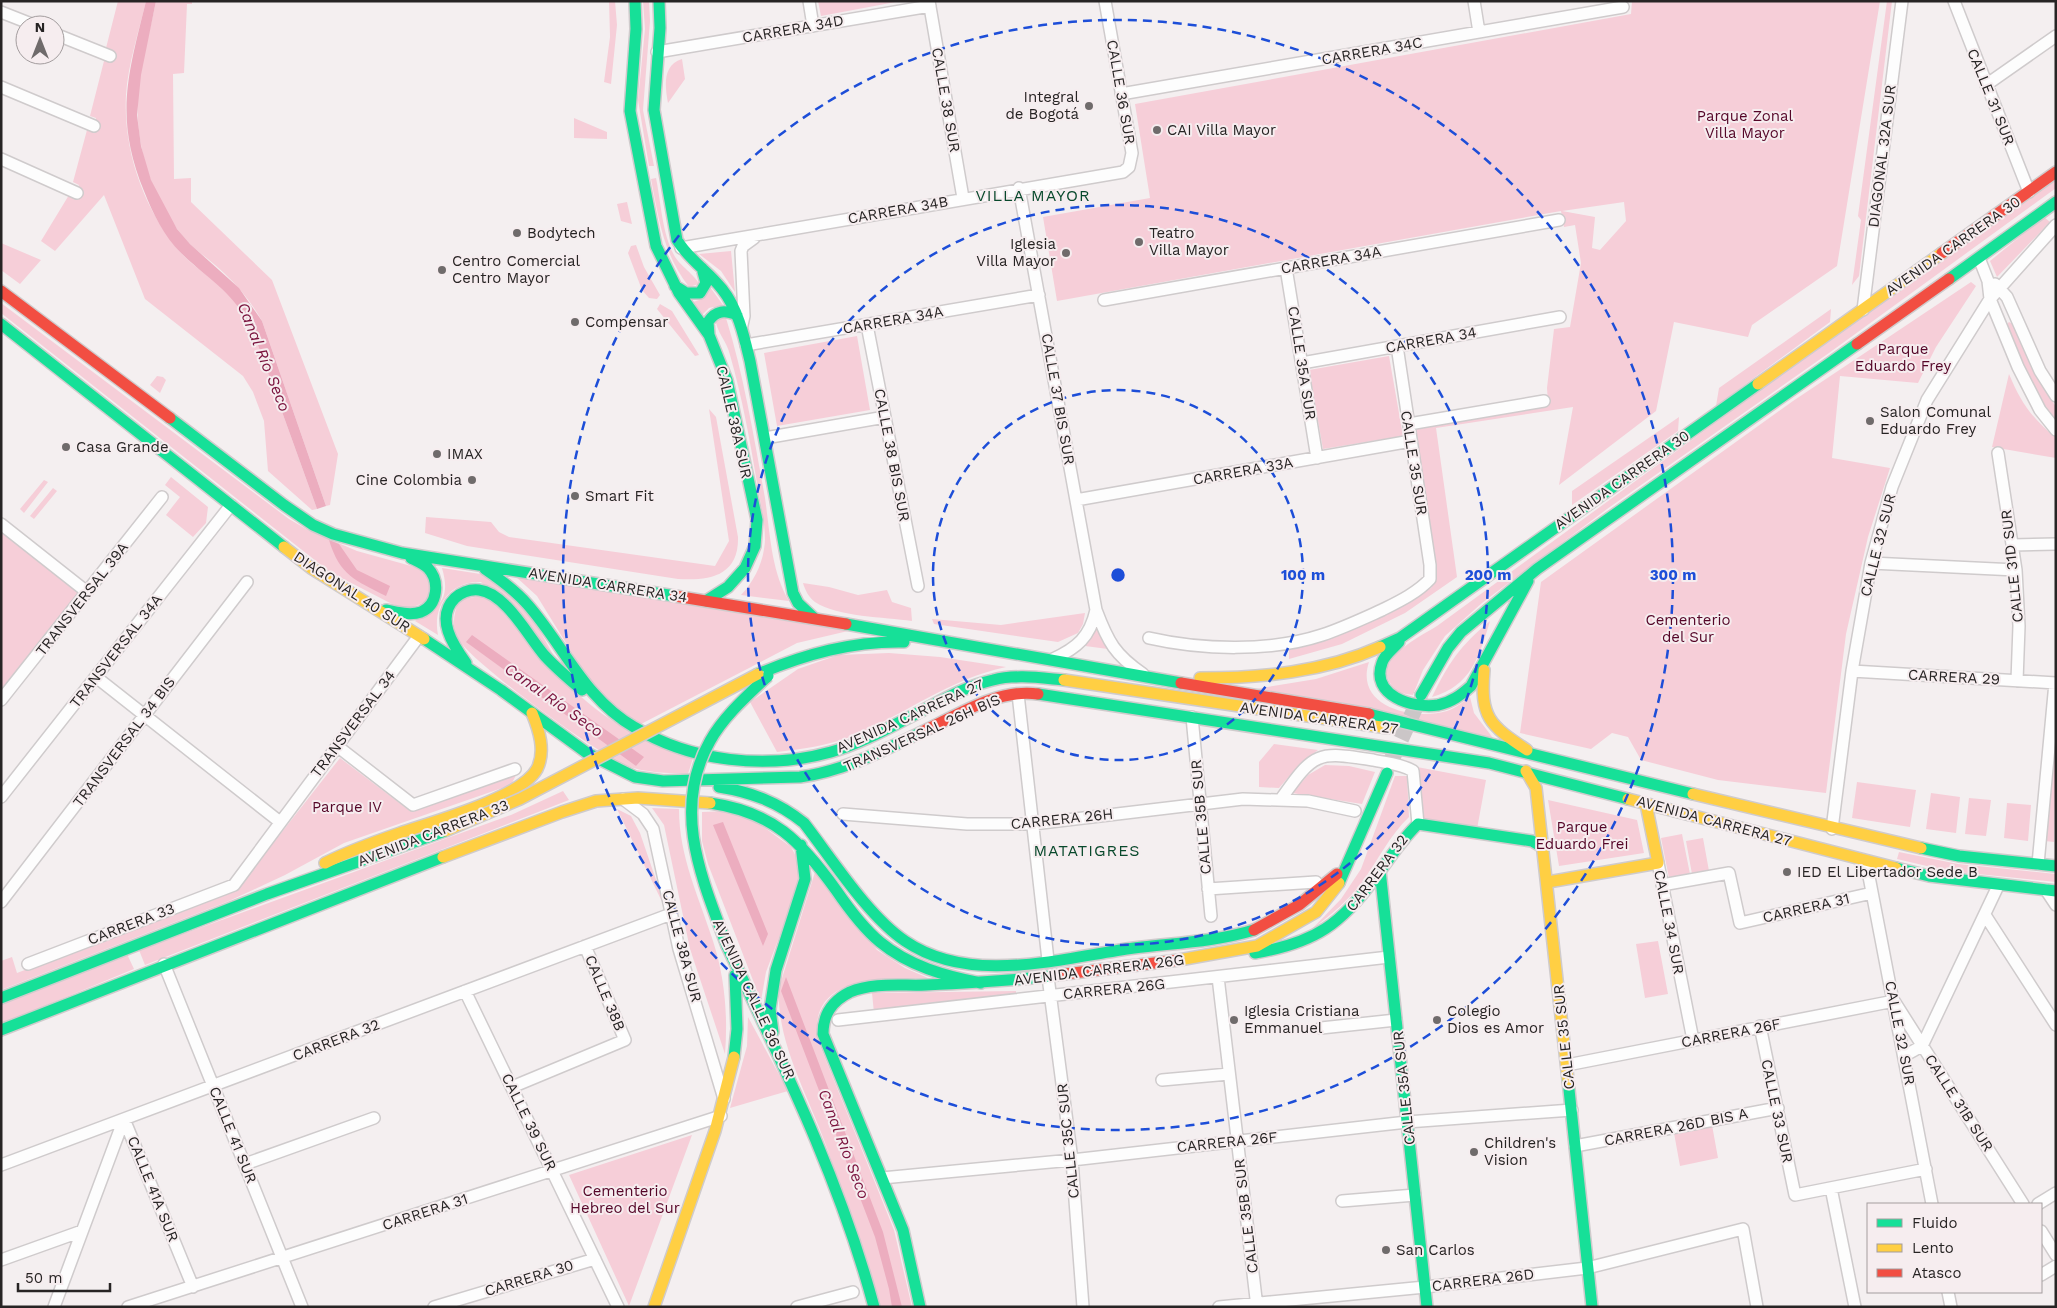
<svg xmlns="http://www.w3.org/2000/svg" width="2057" height="1308" viewBox="0 0 2057 1308" font-family="'Work Sans',sans-serif">
<rect width="100%" height="100%" fill="#f4eff0"/>
<path fill="#f6ced8" fill-rule="evenodd" d="M118 1H146C139 31 128 64 126 95 123 151 144 210 181 253 195 268 213 279 228 292 240 304 247 319 254 334L317 509 312 510 268 471 264 421 253 392 243 376 145 299 104 195 55 251 41 241 69 195 74 197 79 185 73 182 87 130 93 131 96 118 90 116 104 61 109 62 112 50 106 48Z
M156 1H192V4H187L184 73 173 74 174 179 191 178V202L272 280 338 454 330 505 326 506 262 321C252 303 239 287 224 273 213 262 200 254 189 243 154 206 134 147 138 95 140 64 150 32 156 1Z
M609 1H615L617 25 611 84 604 82 610 37Z
M643 1H649L650 21 643 110 654 166H649L638 100 645 29Z
M818 1H901L821 16Z
M1632 1H1880L1837 266 1752 325 1748 337 1674 322 1656 411 1559 485 1573 407 1436 428 1457 577 1405 613 1342 644 1289 659V650L1341 635 1431 588 1436 576 1435 569 1413 427 1548 403 1547 388 1554 329 1570 327 1581 263 1575 225 1564 227 1561 211 1057 301 1043 217 1150 198 1135 104 1631 14ZM1624 202 1626 221 1600 250 1592 248 1595 217 1562 211Z
M1887 1H1892L1859 276 1852 285 1861 220 1858 216Z
M682 59 685 79 668 103C665 87 662 65 682 59Z
M574 118 607 132V139L574 138Z
M656 178C661 202 662 233 674 255 679 265 696 276 699 284L689 287C663 253 659 220 651 179Z
M2056 179V188L1829 353 1607 509 1482 603 1445 636 1423 670 1413 695C1403 694 1395 692 1390 683 1374 659 1421 636 1437 626L1756 393Z
M627 202 632 224 621 221 617 204Z
M2044 217 2050 222 1997 277 1990 261Z
M1 243 41 260 20 284 1 270Z
M636 245 644 267 660 295 657 299 649 298 642 290 628 253 631 246Z
M731 251 735 292 721 271 699 254Z
M1971 282 1976 286 1936 347 1918 383 1840 376 1832 458 1890 468 1868 537 1846 634 1826 793 1718 780 1641 760 1628 737 1612 733 1591 749 1520 733 1541 582 1793 401Z
M710 287 723 305 709 308 702 315 693 302 699 300Z
M1 303 289 519 308 530 357 551 422 569 430 584 427 601 409 609 392 604 330 572 1 313Z
M660 304 672 311 699 355 695 356 657 309Z
M1831 309 1830 322 1716 406 1719 388Z
M715 317 726 318C744 376 754 438 765 498 770 532 771 571 789 601L741 595C755 580 764 561 765 540 765 521 760 501 757 483 750 440 742 397 730 355 727 341 716 332 715 317Z
M2009 322 2013 324 2042 385 2056 407V420C2035 402 2016 351 2006 325Z
M857 336 870 410 777 426 764 353Z
M1389 356 1403 436 1323 449 1309 370Z
M2009 374C2021 403 2032 418 2056 438V458L1992 447Z
M157 376 163 377 166 380 160 393 150 385Z
M709 409 716 417 738 537C739 576 709 581 678 579L467 546 425 533 426 517 491 522 499 532 509 537 715 566 729 541Z
M1679 417 1678 431 1572 505V491Z
M171 477 208 507 206 523 193 537 166 515 180 497 165 485Z
M44 480 48 482 24 513 20 509Z
M53 488 57 491 34 519 30 516Z
M1 530 81 592 1 694Z
M442 568 487 575 531 615 555 658 481 582C451 581 432 605 438 635L415 621C440 607 451 599 442 568Z
M515 576 848 631 797 643 641 724 610 703 585 674 537 596Z
M803 583 829 587 858 595 887 590 892 602 911 608 912 621C884 617 838 617 815 602 809 598 805 590 803 583Z
M480 596 494 602C534 648 566 692 619 725 642 738 669 747 693 758L688 774C668 773 644 773 625 765 599 755 466 659 457 637 451 623 455 614 458 600Z
M1085 613 1083 624 1078 633 1058 642 934 624 932 619 1001 625Z
M1490 621C1479 657 1471 686 1432 697 1449 662 1460 646 1490 621Z
M1097 628 1108 649 1085 646Z
M889 653 940 657 1006 667C950 679 907 713 855 735 831 745 803 749 777 752L750 702 798 669 838 655Z
M1369 662C1354 707 1414 721 1447 711 1456 708 1463 702 1470 697L1474 713 1496 742 1255 689 1316 679Z
M2056 731 2054 842 2045 841Z
M1274 744 1318 750 1299 765 1279 788 1259 787V762Z
M340 758 410 811 517 773 511 785 344 843 285 875 229 901 1 990V961L12 957 17 973 238 888Z
M1325 765 1349 766 1375 772 1362 804 1292 793 1308 775Z
M1417 767 1486 780 1477 829 1421 820Z
M1395 776H1407L1409 817C1390 835 1378 860 1363 881 1349 900 1331 915 1312 929L1341 899 1361 869Z
M1857 782 1916 790 1910 827 1852 818Z
M563 791 569 800 145 965 139 950 511 815Z
M1931 793 1960 797 1956 833 1926 829Z
M1969 798 1991 800 1986 836 1965 834Z
M1548 800 1637 820 1644 853 1559 866Z
M2007 803 2031 805 2028 841 2004 838Z
M652 808 679 809C679 857 699 897 713 941 725 978 728 1016 725 1054L690 949 664 825Z
M617 809 631 816 640 833 667 912Z
M726 811 753 819 791 847 798 860V887L766 972 761 1001 708 864 702 841V812Z
M1682 834 1690 874 1669 878 1661 838Z
M1703 838 1709 871 1692 874 1686 841Z
M1899 852 1958 864 2056 874V882L1948 871 1897 859Z
M815 872 877 950 905 968 928 978C884 981 811 972 817 1038L894 1230 912 1307H878C861 1255 846 1202 828 1151 810 1098 776 1044 779 988Z
M1658 941 1668 994 1645 998 1636 944Z
M127 954 134 969 1 1024V1004Z
M1016 991V996L874 1013 872 993Z
M748 1017 788 1091 730 1108 747 1046Z
M1712 1125 1718 1158 1680 1166 1674 1133Z
M692 1135 629 1306 569 1175Z"/>
<path fill="#ecadbf" d="M146 1H156L141 75 137 115 141 146 151 180 177 229 190 244 239 288 262 321 326 506 317 509 254 334C234 291 213 284 181 253 164 236 153 214 144 191 114 117 128 75 146 1Z
M329 540 339 544 357 570 390 586 386 596C355 580 340 576 329 540Z
M472 635 644 757 636 766 466 642Z
M723 822 768 934 763 946 713 825Z
M786 977 883 1232 902 1307H892L889 1289 875 1237 781 991Z"/>
<g fill="none" stroke-linecap="round" stroke-linejoin="round">
<path stroke="#cbc6c7" stroke-width="16" stroke-dasharray="16 8" stroke-linecap="butt" d="M1391 761 1421 695"/>
<defs>
<path id="street" d="M809 1 813 26
M929 1 963 198
M1474 1 1479 32
M1954 1 2029 192
M1 12 34 25
M55 34 110 56
M657 52 930 6
M1986 85 2056 36
M1 87 94 126
M1121 94 1623 7
M1 159 77 193
M1019 188 1096 610C1108 642 1115 655 1143 674
M681 248 1123 172 1129 167 1132 153 1105 1
M1979 258 1988 281 1990 299 2018 367 2040 410 2056 430
M1286 268 1317 458
M1995 284 2007 297 2040 371 2056 396
M1104 300 1559 220
M1863 310 1902 1
M742 325 744 316 741 251 743 246 754 238
M867 325 918 586
M746 345 1039 295
M1302 363 1560 317
M1409 424 1544 401
M765 438 885 417
M1998 453 2016 570 2019 626 2017 681
M1076 500 1411 441
M1 524 87 592
M2012 545 2056 544
M1871 563 2016 570
M1149 638C1201 650 1271 652 1322 635 1343 628 1362 619 1382 610 1398 602 1417 593 1430 579V565L1397 346
M1053 659C1077 648 1090 637 1096 610
M1852 671 2056 683
M96 677 280 822
M1018 694 1048 960
M1 700 162 497
M1192 717 1211 916
M337 746 413 805 515 769
M1 797 231 505
M623 799 643 814 653 829 679 949 724 1099
M1281 799C1314 752 1317 751 1373 760 1386 763 1402 764 1413 771L1418 824
M843 814 967 824H1033L1243 799 1308 801 1355 811
M1832 829 1852 671 1871 563 1892 487 1927 400 1990 299 2056 225
M1866 861 1932 1204
M1658 863 1693 1040
M2038 864 2055 683
M1662 885 1729 873 1740 923 1872 893
M1208 889 1316 882
M2046 890 2056 905
M1 902 247 582
M1985 915 2056 1025
M28 964 234 885 419 636
M164 964 302 1307
M1048 977 1072 1160 1083 1307
M1218 977 1257 1307
M465 991 618 1307
M838 1020 1389 957
M1760 1026 1795 1195 1926 1169
M1321 1028 1396 1020
M1904 1056 1922 1046 1998 886
M1567 1065 1894 1001 2023 1204
M1162 1080 1229 1074
M512 1087 625 1040 585 946
M124 1119 193 1287
M1575 1146 1778 1108
M245 1164 374 1118
M1 1165 671 914
M882 1178 1072 1160 1407 1122 1572 1110
M1831 1188 1855 1307
M1342 1201 1415 1195
M2038 1204 2056 1193
M2041 1231 2056 1255
M1 1260 82 1231
M2041 1275 2056 1266
M1948 1292 1951 1307
M54 1307 124 1119
M128 1307 721 1116
M434 1307 595 1259
M797 1307 853 1292
M1219 1307 1425 1287 1587 1268 1743 1229 1757 1307"/>
<path id="fast" d="M635 1 636 29 630 111 656 246 679 293 709 335 727 380 757 520 755 546 745 568 728 587 706 601
M659 1 660 28 654 110 677 240C689 260 708 271 722 289 738 309 744 336 750 361L793 593 798 603 814 618
M1949 279 2056 202
M675 286 686 293H700L706 283 702 268
M1 324 284 547
M709 335 708 322C716 310 725 310 737 315
M170 418 284 505 313 525 333 534 402 553 675 596
M485 569C501 580 516 591 528 605 564 646 585 699 634 727 692 762 766 770 831 752 856 745 881 732 904 720 933 706 961 687 993 680 1016 674 1041 678 1064 680
M386 610C397 612 410 616 421 612 438 605 440 581 428 568 424 564 417 561 411 558
M846 624 1181 683
M424 639 501 690 587 753 635 777 663 781 800 777C844 771 882 751 922 732
M1399 642C1394 648 1384 655 1382 663 1370 695 1412 709 1438 705 1452 702 1461 695 1471 686L1528 581
M1380 647 1400 638 1758 384
M466 663C453 645 435 618 455 598 462 592 470 589 479 590 506 593 529 638 545 656 557 669 569 679 582 690
M758 674C806 654 852 641 904 642
M1038 694 1489 763 1628 799
M1421 695 1448 648 1461 632 1537 569 1857 344
M1369 714 1693 794
M719 787C751 792 778 802 804 823 832 859 868 916 905 941 971 986 1061 958 1134 948 1174 943 1215 942 1254 930
M710 803C773 812 801 841 836 890 849 909 863 928 880 942 909 966 945 976 981 983
M1921 848 1959 856 2056 866
M1896 868 1929 876 2056 891
M1380 870 1427 1307
M1339 883 1387 773
M727 946C783 1065 840 1180 874 1307
M1255 953C1315 943 1342 924 1377 875 1390 858 1402 839 1418 824L1532 841 1544 848
M1 998 267 894 445 831
M1 1030 443 857
M773 1032 770 1009 776 970 805 879 801 845
M734 1057 737 1029 735 975
M1568 1080 1592 1307
M920 1307 903 1230 823 1034C823 1014 832 1001 850 992 873 982 902 986 926 985 970 983 1013 981 1057 975"/>
<path id="slow" d="M1758 384 1942 253
M284 547 311 568 424 639
M1484 670C1480 717 1489 725 1527 750
M1200 678C1261 678 1324 672 1380 647
M1064 680 1388 728
M1526 771 1536 788 1568 1080
M1693 794 1921 848
M1628 799 1896 868
M443 857 562 812 596 801 638 798 710 803
M325 863C349 851 374 842 400 833 432 822 521 798 537 769 546 751 539 730 532 713
M1548 882 1658 863 1646 804
M1179 960 1257 946 1316 912 1339 883
M654 1307 715 1131 734 1057"/>
<path id="jam" d="M1942 253 2056 172
M1 291 170 418
M1857 344 1949 279
M675 596 846 624
M1181 683 1369 714
M922 732C956 716 998 688 1038 694
M1254 930 1299 905 1337 874
M1057 975 1179 960"/>
</defs>
<use href="#street" stroke="#cfcbcc" stroke-width="14"/>
<use href="#fast" stroke="#cfcbcc" stroke-width="14"/>
<use href="#slow" stroke="#cfcbcc" stroke-width="14"/>
<use href="#jam" stroke="#cfcbcc" stroke-width="14"/>
<use href="#street" stroke="#fdfdfd" stroke-width="11"/>
<use href="#fast" stroke="#16e098" stroke-width="11"/>
<use href="#slow" stroke="#ffcf43" stroke-width="11"/>
<use href="#jam" stroke="#f24e42" stroke-width="11"/>
<defs>
<path id="fast-bridge" d="M727 946C702 879 671 810 710 741 724 716 747 696 768 676"/>
<path id="slow-bridge" d="M445 831 520 799 758 674"/>
</defs>
<use href="#fast-bridge" stroke="#cfcbcc" stroke-width="14" stroke-linecap="butt"/>
<use href="#slow-bridge" stroke="#cfcbcc" stroke-width="14" stroke-linecap="butt"/>
<use href="#fast-bridge" stroke="#16e098" stroke-width="11"/>
<use href="#slow-bridge" stroke="#ffcf43" stroke-width="11"/>
</g>
<g fill="none" stroke="#1d4ed8" stroke-width="2.5" stroke-dasharray="9 6">
<circle cx="1118" cy="575" r="185"/>
<circle cx="1118" cy="575" r="370"/>
<circle cx="1118" cy="575" r="555"/>
</g>
<g fill="#6f6b6b" stroke="#f6edef" stroke-width="2">
<circle cx="1089" cy="106" r="5"/>
<circle cx="1157" cy="130" r="5"/>
<circle cx="517" cy="233" r="5"/>
<circle cx="1139" cy="242" r="5"/>
<circle cx="1066" cy="253" r="5"/>
<circle cx="442" cy="270" r="5"/>
<circle cx="575" cy="322" r="5"/>
<circle cx="1870" cy="421" r="5"/>
<circle cx="66" cy="447" r="5"/>
<circle cx="437" cy="454" r="5"/>
<circle cx="472" cy="480" r="5"/>
<circle cx="575" cy="496" r="5"/>
<circle cx="1787" cy="872" r="5"/>
<circle cx="1234" cy="1020" r="5"/>
<circle cx="1437" cy="1020" r="5"/>
<circle cx="1474" cy="1152" r="5"/>
<circle cx="1386" cy="1250" r="5"/>
</g>
<g text-anchor="middle" dominant-baseline="central" stroke-width="4" stroke-linejoin="round" paint-order="stroke">
<g font-size="15" fill="#272424" stroke="#f6edef">
<text transform="translate(793 29) rotate(-10)">CARRERA 34D</text>
<text transform="translate(1372 51) rotate(-10)">CARRERA 34C</text>
<text transform="translate(1121 92) rotate(80)">CALLE 36 SUR</text>
<text transform="translate(1991 97) rotate(68)">CALLE 31 SUR</text>
<text transform="translate(946 100) rotate(80)">CALLE 38 SUR</text>
<text transform="translate(1882 156) rotate(-83)">DIAGONAL 32A SUR</text>
<text transform="translate(898 210) rotate(-10)">CARRERA 34B</text>
<text transform="translate(1953 246) rotate(-35)">AVENIDA CARRERA 30</text>
<text transform="translate(1331 260) rotate(-10)">CARRERA 34A</text>
<text transform="translate(893 320) rotate(-10)">CARRERA 34A</text>
<text transform="translate(1431 340) rotate(-10)">CARRERA 34</text>
<text transform="translate(1302 363) rotate(81)">CALLE 35A SUR</text>
<text transform="translate(1058 399) rotate(80)">CALLE 37 BIS SUR</text>
<text transform="translate(734 422) rotate(77)">CALLE 38A SUR</text>
<text transform="translate(892 455) rotate(79)">CALLE 38 BIS SUR</text>
<text transform="translate(1414 463) rotate(81)">CALLE 35 SUR</text>
<text transform="translate(1243 471) rotate(-10)">CARRERA 33A</text>
<text transform="translate(1622 480) rotate(-35)">AVENIDA CARRERA 30</text>
<text transform="translate(1878 545) rotate(-76)">CALLE 32 SUR</text>
<text transform="translate(2012 566) rotate(-96)">CALLE 31D SUR</text>
<text transform="translate(608 585) rotate(9)">AVENIDA CARRERA 34</text>
<text transform="translate(352 592) rotate(33)">DIAGONAL 40 SUR</text>
<text transform="translate(82 599) rotate(-52)">TRANSVERSAL 39A</text>
<text transform="translate(116 651) rotate(-52)">TRANSVERSAL 34A</text>
<text transform="translate(1954 677) rotate(3)">CARRERA 29</text>
<text transform="translate(910 716) rotate(-24)">AVENIDA CARRERA 27</text>
<text transform="translate(1319 718) rotate(8)">AVENIDA CARRERA 27</text>
<text transform="translate(353 724) rotate(-53)">TRANSVERSAL 34</text>
<text transform="translate(922 733) rotate(-24)">TRANSVERSAL 26H BIS</text>
<text transform="translate(124 742) rotate(-53)">TRANSVERSAL 34 BIS</text>
<text transform="translate(1201 817) rotate(-95)">CALLE 35B SUR</text>
<text transform="translate(1062 819) rotate(-6)">CARRERA 26H</text>
<text transform="translate(1714 821) rotate(15)">AVENIDA CARRERA 27</text>
<text transform="translate(433 833) rotate(-21)">AVENIDA CARRERA 33</text>
<text transform="translate(1377 873) rotate(-53)">CARRERA 32</text>
<text transform="translate(1806 908) rotate(-13)">CARRERA 31</text>
<text transform="translate(1669 922) rotate(79)">CALLE 34 SUR</text>
<text transform="translate(131 924) rotate(-21)">CARRERA 33</text>
<text transform="translate(682 946) rotate(75)">CALLE 38A SUR</text>
<text transform="translate(1099 970) rotate(-7)">AVENIDA CARRERA 26G</text>
<text transform="translate(1114 989) rotate(-6)">CARRERA 26G</text>
<text transform="translate(605 993) rotate(67)">CALLE 38B</text>
<text transform="translate(754 999) rotate(65)">AVENIDA CALLE 36 SUR</text>
<text transform="translate(1731 1033) rotate(-11)">CARRERA 26F</text>
<text transform="translate(1900 1033) rotate(79)">CALLE 32 SUR</text>
<text transform="translate(1564 1037) rotate(-96)">CALLE 35 SUR</text>
<text transform="translate(336 1040) rotate(-21)">CARRERA 32</text>
<text transform="translate(1404 1088) rotate(-96)">CALLE 35A SUR</text>
<text transform="translate(1959 1103) rotate(57)">CALLE 31B SUR</text>
<text transform="translate(1777 1111) rotate(78)">CALLE 33 SUR</text>
<text transform="translate(529 1122) rotate(64)">CALLE 39 SUR</text>
<text transform="translate(1676 1127) rotate(-11)">CARRERA 26D BIS A</text>
<text transform="translate(233 1135) rotate(68)">CALLE 41 SUR</text>
<text transform="translate(1068 1141) rotate(-96)">CALLE 35C SUR</text>
<text transform="translate(1227 1142) rotate(-6)">CARRERA 26F</text>
<text transform="translate(153 1189) rotate(68)">CALLE 41A SUR</text>
<text transform="translate(425 1212) rotate(-18)">CARRERA 31</text>
<text transform="translate(1246 1216) rotate(-97)">CALLE 35B SUR</text>
<text transform="translate(529 1278) rotate(-17)">CARRERA 30</text>
<text transform="translate(1483 1280) rotate(-7)">CARRERA 26D</text>
</g>
<g font-size="15" fill="#272424" stroke="#f6edef" text-anchor="start">
<text x="1079" y="97" text-anchor="end">Integral<tspan x="1079" dy="17">de Bogotá</tspan></text>
<text x="1167" y="130">CAI Villa Mayor</text>
<text x="527" y="233">Bodytech</text>
<text x="1149" y="233">Teatro<tspan x="1149" dy="17">Villa Mayor</tspan></text>
<text x="1056" y="244" text-anchor="end">Iglesia<tspan x="1056" dy="17">Villa Mayor</tspan></text>
<text x="452" y="261">Centro Comercial<tspan x="452" dy="17">Centro Mayor</tspan></text>
<text x="585" y="322">Compensar</text>
<text x="1880" y="412">Salon Comunal<tspan x="1880" dy="17">Eduardo Frey</tspan></text>
<text x="76" y="447">Casa Grande</text>
<text x="447" y="454">IMAX</text>
<text x="462" y="480" text-anchor="end">Cine Colombia</text>
<text x="585" y="496">Smart Fit</text>
<text x="1797" y="872">IED El Libertador Sede B</text>
<text x="1244" y="1011">Iglesia Cristiana<tspan x="1244" dy="17">Emmanuel</tspan></text>
<text x="1447" y="1011">Colegio<tspan x="1447" dy="17">Dios es Amor</tspan></text>
<text x="1484" y="1143">Children's<tspan x="1484" dy="17">Vision</tspan></text>
<text x="1396" y="1250">San Carlos</text>
</g>
<g font-size="15" fill="#550628" stroke="#f6edef">
<text x="1745" y="116">Parque Zonal<tspan x="1745" dy="17">Villa Mayor</tspan></text>
<text x="1903" y="349">Parque<tspan x="1903" dy="17">Eduardo Frey</tspan></text>
<text x="1688" y="620">Cementerio<tspan x="1688" dy="17">del Sur</tspan></text>
<text x="347" y="807">Parque IV</text>
<text x="1582" y="827">Parque<tspan x="1582" dy="17">Eduardo Frei</tspan></text>
<text x="625" y="1191">Cementerio<tspan x="625" dy="17">Hebreo del Sur</tspan></text>
</g>
<g font-size="16" letter-spacing="1" fill="#08492c" stroke="#f6edef">
<text x="1033" y="195">VILLA MAYOR</text>
<text x="1087" y="850">MATATIGRES</text>
</g>
<g font-size="16" font-style="italic" fill="#7a133e" stroke="#f6edef">
<text transform="translate(264 357) rotate(68)">Canal Río Seco</text>
<text transform="translate(554 700) rotate(35)">Canal Río Seco</text>
<text transform="translate(844 1144) rotate(69)">Canal Río Seco</text>
</g>
</g>
<circle cx="1118" cy="575" r="8" fill="#1d4ed8" stroke="#f6edef" stroke-width="2.5"/>
<g font-size="15" text-anchor="middle" font-weight="bold" fill="#1d4ed8" stroke="#f6edef" stroke-width="4" stroke-linejoin="round" paint-order="stroke">
<text x="1303" y="580">100 m</text>
<text x="1488" y="580">200 m</text>
<text x="1673" y="580">300 m</text>
</g>
<rect width="2057" height="1308" fill="none" stroke="#272424" stroke-width="5"/>
<rect x="1867" y="1203" width="175" height="90" fill="#f6edef" stroke="#a39d9e"/>
<rect x="1877" y="1219" width="25" height="8" fill="#16e098" stroke="#a39d9e"/>
<text x="1912" y="1228" font-size="15" fill="#272424">Fluido</text>
<rect x="1877" y="1244" width="25" height="8" fill="#ffcf43" stroke="#a39d9e"/>
<text x="1912" y="1253" font-size="15" fill="#272424">Lento</text>
<rect x="1877" y="1269" width="25" height="8" fill="#f24e42" stroke="#a39d9e"/>
<text x="1912" y="1278" font-size="15" fill="#272424">Atasco</text>
<g transform="translate(40 40)"><circle r="24" fill="#f6edef" stroke="#a39d9e"/>
<path d="M0-4L9 19L0 12L-9 19Z" fill="#6f6b6b"/>
<text y="-8" font-size="14" font-weight="bold" text-anchor="middle" fill="#272424">N</text>
</g>
<path d="M18 1283v8h92v-8" fill="none" stroke="#272424" stroke-width="2.5"/>
<text x="25" y="1283" font-size="15" fill="#272424" stroke="#f6edef" stroke-width="4" paint-order="stroke">50 m</text>
</svg>
